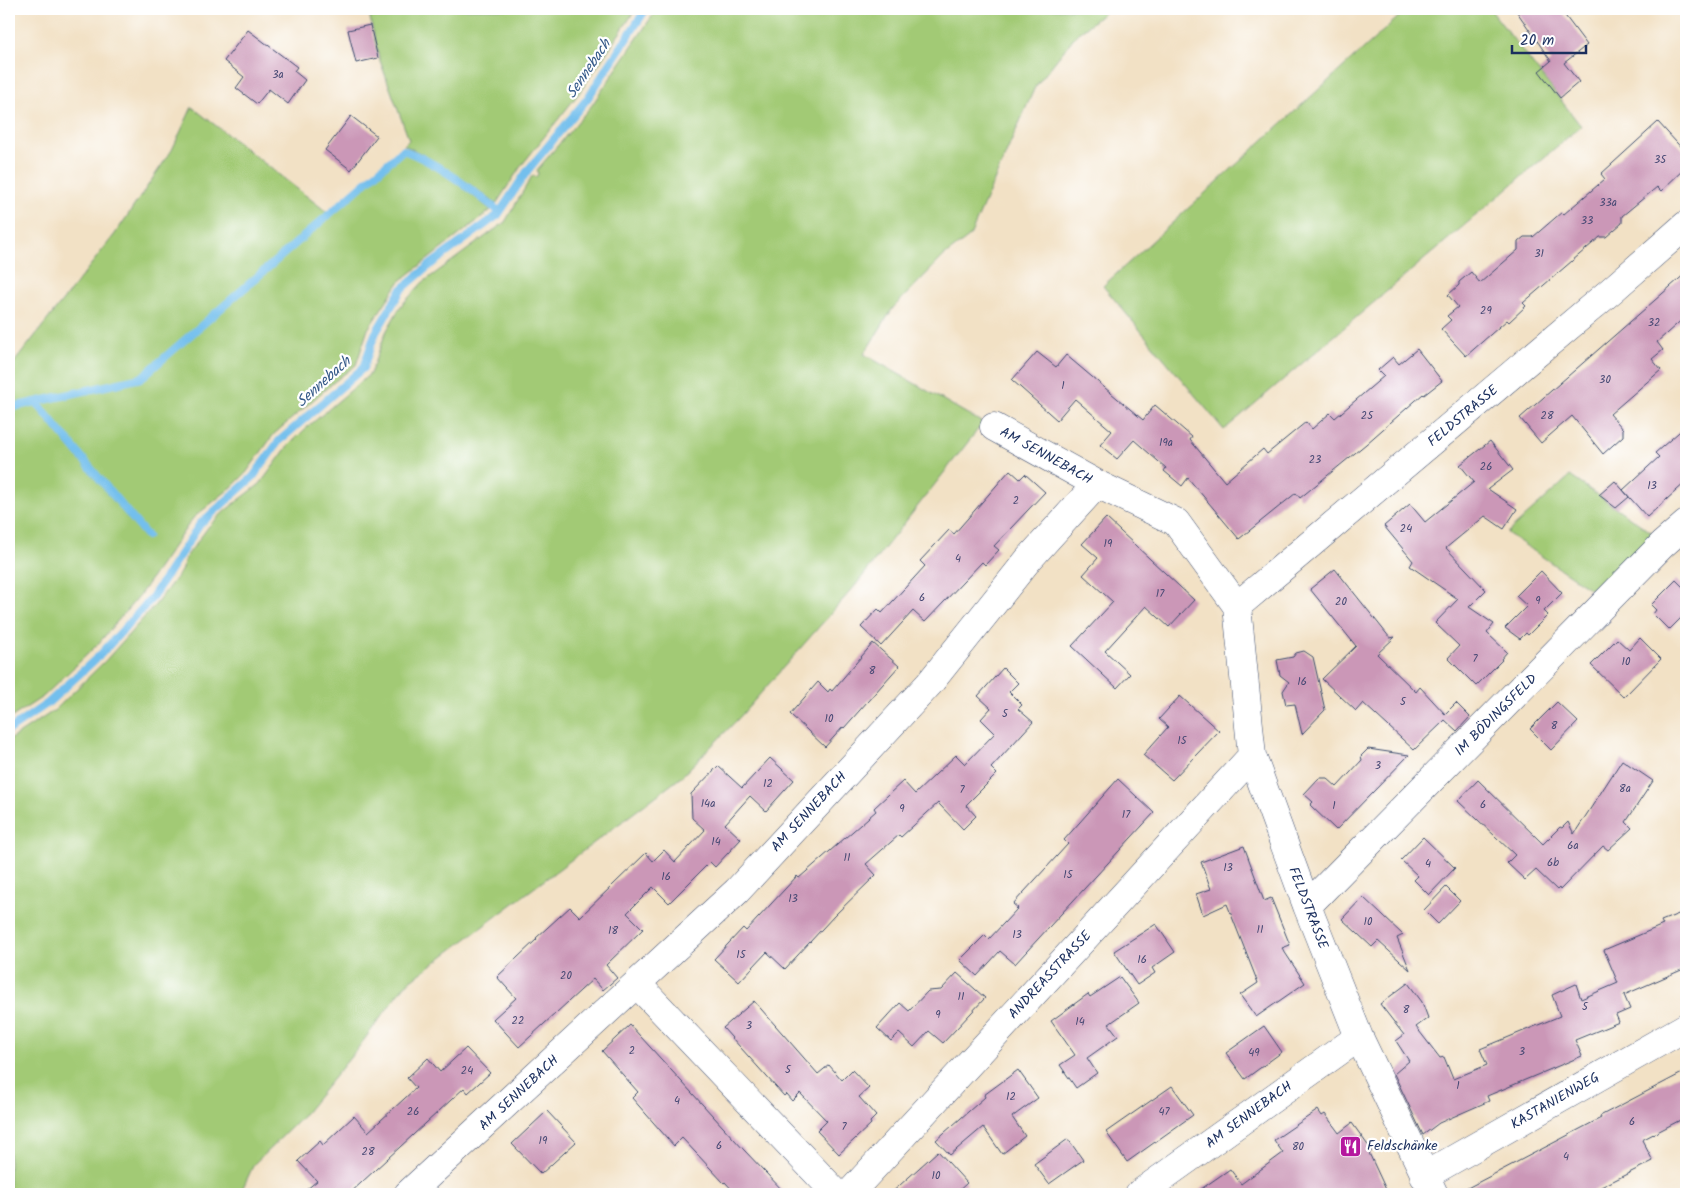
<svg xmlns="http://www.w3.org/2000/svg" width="1695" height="1203" viewBox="0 0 1695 1203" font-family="Kalam,sans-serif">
<rect width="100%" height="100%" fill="#fff"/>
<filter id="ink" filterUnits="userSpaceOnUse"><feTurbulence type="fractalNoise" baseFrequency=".02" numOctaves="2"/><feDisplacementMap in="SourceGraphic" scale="10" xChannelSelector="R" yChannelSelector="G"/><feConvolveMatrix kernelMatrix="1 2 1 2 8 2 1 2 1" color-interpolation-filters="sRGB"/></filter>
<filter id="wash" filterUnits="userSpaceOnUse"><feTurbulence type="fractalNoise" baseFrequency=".0096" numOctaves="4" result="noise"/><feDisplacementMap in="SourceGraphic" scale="20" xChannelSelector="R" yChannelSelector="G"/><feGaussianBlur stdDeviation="1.12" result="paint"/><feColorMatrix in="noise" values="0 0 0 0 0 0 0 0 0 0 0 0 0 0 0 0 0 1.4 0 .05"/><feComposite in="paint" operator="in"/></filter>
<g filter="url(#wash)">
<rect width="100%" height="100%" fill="#f2e1c5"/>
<path fill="#a2ca75" stroke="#5e7c6a" d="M368 9H636L580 92 521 166 496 204C467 181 437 161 404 145L409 140 379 58Z
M657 9H1109L1076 35 1035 87 970 236 944 256 893 308 864 354 983 423 855 586 739 718 680 778 405 985 358 1048 300 1119 254 1164 240 1194H9V740L55 710 106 660 156 604 181 571 186 557 209 526 226 510 260 484 288 446 304 430 370 374 386 332 400 307 422 283 505 222 532 176 536 177 538 174 537 170 592 105Z
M1412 9H1490L1581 126 1224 430 1103 286 1406 10Z
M192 107 327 212 140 375 9 406V369L115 234 172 150Z
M404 153C436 166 465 189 491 210L399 282 368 329 356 365 335 381 274 434 246 473 233 486 193 518 139 596 97 645 44 696 9 719V410L34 405 145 539 149 535 40 403 142 381Z
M1570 476 1657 536 1599 595 1507 533Z"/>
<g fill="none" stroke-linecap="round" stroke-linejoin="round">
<path stroke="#73bfed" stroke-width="8" d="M36 402 147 536
M9 408 141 378 403 150C439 163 470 189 500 212
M9 730 48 703 101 654 151 599 200 524 253 477 279 441 363 368 375 334 401 290 430 265 498 215 528 170 587 99 646 9"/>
</g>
<g id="blocks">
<path fill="#cb97b7" d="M1515 9H1560L1587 45 1564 63 1579 82 1560 98 1539 71 1551 61Z
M370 25 378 58 356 63 348 30Z
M248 30 297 67 294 71 305 80 288 104 269 89 257 104 236 88 244 77 224 61Z
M351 116 377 136 351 170 325 150Z
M1658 122 1686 153V167L1661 191 1657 187 1622 216V223L1606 237H1600L1523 303 1526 306 1509 322 1507 320 1466 356 1441 329 1451 320 1447 316 1458 307 1448 295 1459 285V282L1471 272 1480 283 1518 250V242L1524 237H1533L1562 212 1564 214 1605 179 1601 174Z
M1686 273V316L1657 342 1663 350 1652 359 1661 370 1610 414 1623 429V436L1603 454 1572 416 1541 443 1520 418Z
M1417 349 1442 381 1424 395 1423 394 1366 444 1300 498 1296 493 1239 539 1188 478 1182 486 1164 471 1166 468 1134 440 1117 459 1100 445 1112 431 1075 399 1057 420 1012 380 1037 352 1056 367 1066 355 1143 420 1155 405 1192 437 1190 440 1225 482 1263 449 1267 454 1306 422 1312 429 1330 413 1335 418 1384 376 1378 370 1393 357 1399 364Z
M1686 426V482L1647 517 1623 490 1659 457 1655 453Z
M1490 441 1513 470 1488 489 1517 509 1504 529 1485 516 1446 548 1486 590 1469 607 1494 624 1487 633 1507 652 1501 659 1502 660 1476 686 1448 658 1459 646 1435 623 1458 599 1410 566 1413 561 1384 526 1410 504 1425 522 1474 482 1460 465Z
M1010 470 1020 479 1025 474 1045 492 994 546 999 550 985 565 982 562 925 622 913 611 881 646 861 627 878 609 882 613 925 566 920 561 949 530 954 534Z
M1615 481 1629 497 1616 508 1599 495Z
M1106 518 1194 600 1169 627 1146 606 1105 651 1130 674 1117 688 1072 646 1113 602 1083 575 1098 558 1082 544Z
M1335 569 1390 638 1395 637 1377 654 1416 692 1420 687 1445 714 1456 703 1470 717 1457 731 1445 720 1414 750 1363 703 1356 711 1322 679 1356 646 1310 589Z
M1541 571 1562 593 1544 611 1548 615 1528 635 1526 633 1520 639 1505 628 1527 606 1516 596Z
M1676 580 1686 590V613L1669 630 1653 614 1656 610 1651 605Z
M1640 638 1661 659 1624 697 1591 665 1617 639 1629 650Z
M873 643 899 666 844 728 843 727 825 747 790 714 818 682 828 692 830 689 832 691Z
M1304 651 1313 657 1325 710 1302 734 1295 704 1286 705 1283 691 1289 682 1280 675 1277 660 1293 657 1296 653Z
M1003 668 1018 683 1009 692 1022 705 1018 709 1033 722 991 768 997 774 966 805 976 816 963 829 938 803 901 837 899 835 866 864 876 875 834 916 785 969 767 952 739 982 714 959 743 928 746 931 797 876 799 878 876 811 874 808 903 781 915 794 956 755 965 764 995 733 981 719 991 708 978 696Z
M1180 696 1219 731 1172 780 1143 755 1168 727 1159 719Z
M1557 702 1578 722 1551 750 1530 729Z
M1368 749 1409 755 1336 830 1310 805 1313 802 1304 794 1319 778H1327L1337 787 1362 760 1361 756Z
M770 758 794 780 766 811 750 796 725 824 741 839 715 867 710 862 669 903 653 887 627 913 643 929 606 965 617 978 603 990 593 979 519 1047 493 1019 516 998 497 977 537 939 536 938 570 907 580 917 646 853 653 861 664 850 675 862 705 830 692 818 691 794 718 766 742 788Z
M1622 760 1653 781 1626 822 1632 828 1608 850 1603 846 1560 890 1559 888 1557 890 1536 870 1525 880 1507 863 1515 855 1458 801 1478 780 1543 844 1560 827 1562 828 1568 822 1574 834Z
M1118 779 1154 813 1015 964 1000 951 977 976 960 960 985 935 989 939 1018 908 1013 904 1068 844 1064 840Z
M1423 837 1455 868 1429 895 1414 880 1418 876 1401 860Z
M1244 846 1264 901 1271 898 1290 945 1282 948 1305 983 1256 1017 1240 995 1258 983 1227 904 1203 915 1196 894 1211 889 1201 862Z
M1446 887 1460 901 1438 924 1424 910Z
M1363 897 1403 935 1397 938 1410 970 1378 941 1372 947 1342 919Z
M1686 911V968L1624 995 1630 1009 1616 1015 1619 1022 1575 1040 1582 1056 1487 1096 1489 1101 1439 1123 1423 1135 1394 1074 1409 1061 1396 1041 1404 1035 1380 1004 1408 983 1422 1002 1428 1018 1416 1027 1440 1058 1444 1057 1453 1079 1487 1065 1480 1049 1560 1016 1552 995 1576 984 1581 999 1618 983 1604 950 1663 925 1661 921Z
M1156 924 1175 952 1152 968 1155 973 1137 985 1114 951Z
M957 973 985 998 943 1043 929 1031 914 1047 899 1033 891 1041 877 1028 900 1003 909 1011 928 991 941 990Z
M1120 977 1139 1003 1109 1024 1118 1036 1087 1058 1097 1073 1076 1088 1060 1065 1075 1055 1051 1021 1088 994 1090 997Z
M754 1001 818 1074 829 1065 842 1080 852 1070 869 1088 859 1097 876 1116 870 1122 871 1124 839 1154 817 1131 827 1121 800 1093 792 1101 786 1094 784 1096 723 1028Z
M630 1025 744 1150 786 1194H736L725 1182 724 1183 682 1138 674 1146 632 1098 638 1092 602 1051Z
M1264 1026 1282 1052 1245 1079 1226 1053Z
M466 1048 490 1073 468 1093 464 1088 349 1194H301L317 1181 298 1161 320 1141 323 1145 354 1116 368 1132 416 1088 407 1078 428 1058 440 1072Z
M1018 1070 1038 1098 1012 1117 1025 1136 1002 1154 983 1127 950 1155 936 1140 985 1097 984 1095Z
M1686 1071V1117L1642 1140 1653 1161 1587 1194H1456L1601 1118 1600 1116Z
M1172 1086 1193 1115 1127 1162 1106 1132Z
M1318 1110 1322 1116 1325 1114 1339 1133 1352 1123 1372 1151 1369 1153 1388 1194H1194L1230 1169 1241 1184 1283 1153 1274 1140Z
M547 1111 576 1142 541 1174 512 1144Z
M1068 1139 1083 1160 1049 1184 1034 1164Z
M938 1151 967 1183 955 1194H890Z"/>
</g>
</g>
<g filter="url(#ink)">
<use href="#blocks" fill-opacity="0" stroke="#3b4a6d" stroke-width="1"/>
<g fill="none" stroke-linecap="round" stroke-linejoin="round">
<defs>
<path id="minor" d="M994 427 1097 484 1176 522 1237 606
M1307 906 1662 545 1686 524
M637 984 837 1194
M1424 1176 1686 1027
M408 1194 737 891 929 684 1028 560 1097 484
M849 1194 1252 756
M1139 1194 1359 1037
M1434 1194 1359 1037 1307 906 1252 756 1237 606 1612 290 1686 225"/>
</defs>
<use href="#minor" stroke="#3b4a6d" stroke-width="29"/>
<use href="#minor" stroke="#fff" stroke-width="28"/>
</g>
</g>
<defs>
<symbol id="restaurant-square" viewBox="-11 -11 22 22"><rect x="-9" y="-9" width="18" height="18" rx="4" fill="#b5179e" stroke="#fff"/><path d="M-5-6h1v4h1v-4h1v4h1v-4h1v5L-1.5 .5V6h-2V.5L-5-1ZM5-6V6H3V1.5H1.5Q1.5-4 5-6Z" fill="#fff"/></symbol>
</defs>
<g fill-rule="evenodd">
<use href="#restaurant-square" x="1338" y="1134" width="25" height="25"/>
</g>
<g text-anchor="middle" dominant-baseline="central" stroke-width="4.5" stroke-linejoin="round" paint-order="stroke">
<g font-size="11" fill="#474974">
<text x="278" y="75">3a</text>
<text x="1660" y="160">35</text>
<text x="1608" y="203">33a</text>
<text x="1587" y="221">33</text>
<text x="1539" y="254">31</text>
<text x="1486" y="311">29</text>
<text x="1654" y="323">32</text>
<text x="1605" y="380">30</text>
<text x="1063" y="386">1</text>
<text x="1367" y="416">25</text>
<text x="1547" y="416">28</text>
<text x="1166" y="443">19a</text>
<text x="1315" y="460">23</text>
<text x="1486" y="467">26</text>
<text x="1652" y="486">13</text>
<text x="1016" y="501">2</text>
<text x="1406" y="529">24</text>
<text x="1108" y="544">19</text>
<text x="958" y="559">4</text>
<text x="1160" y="594">17</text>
<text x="922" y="598">6</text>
<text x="1538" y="601">9</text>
<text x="1341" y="602">20</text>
<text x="1475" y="659">7</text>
<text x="1626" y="662">10</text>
<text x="872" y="671">8</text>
<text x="1302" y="682">16</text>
<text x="1403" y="702">5</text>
<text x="1005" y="714">5</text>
<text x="829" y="719">10</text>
<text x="1554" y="726">8</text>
<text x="1182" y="741">15</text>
<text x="1378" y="766">3</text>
<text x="768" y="784">12</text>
<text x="1625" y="789">8a</text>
<text x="962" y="790">7</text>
<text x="708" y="804">14a</text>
<text x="1483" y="805">6</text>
<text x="1334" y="806">1</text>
<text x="902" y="809">9</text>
<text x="1126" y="815">17</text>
<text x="716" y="842">14</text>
<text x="1573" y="846">6a</text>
<text x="847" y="858">11</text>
<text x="1553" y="863">6b</text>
<text x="1428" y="864">4</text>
<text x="1228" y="868">13</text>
<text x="1068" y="875">15</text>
<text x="666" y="877">16</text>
<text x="793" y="899">13</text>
<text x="1368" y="922">10</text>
<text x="1260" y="930">11</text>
<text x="613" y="931">18</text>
<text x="1017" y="935">13</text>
<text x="741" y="955">15</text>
<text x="1142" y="960">16</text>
<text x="566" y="976">20</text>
<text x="961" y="997">11</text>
<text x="1585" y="1007">5</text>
<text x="1406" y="1010">8</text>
<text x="938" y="1015">9</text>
<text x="518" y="1021">22</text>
<text x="1080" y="1022">14</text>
<text x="749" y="1026">3</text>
<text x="632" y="1051">2</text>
<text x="1522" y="1052">3</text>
<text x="1254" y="1053">49</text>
<text x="788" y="1070">5</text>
<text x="467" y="1071">24</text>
<text x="1458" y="1086">1</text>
<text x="1011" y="1097">12</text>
<text x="677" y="1101">4</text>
<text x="413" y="1112">26</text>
<text x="1164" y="1112">47</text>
<text x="1632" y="1122">6</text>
<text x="844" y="1127">7</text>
<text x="543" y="1141">19</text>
<text x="719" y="1146">6</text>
<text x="1298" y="1147">80</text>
<text x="368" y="1152">28</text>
<text x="1566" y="1157">4</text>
<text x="936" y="1176">10</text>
</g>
<g font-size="14" fill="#1b2f5e" stroke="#fff">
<text transform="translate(1463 416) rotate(-40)">FELDSTRASSE</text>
<text transform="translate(1046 456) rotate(29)">AM SENNEBACH</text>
<text transform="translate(1496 715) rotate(-45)">IM BÖDINGSFELD</text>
<text transform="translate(809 812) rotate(-47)">AM SENNEBACH</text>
<text transform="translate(1308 908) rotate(69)">FELDSTRASSE</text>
<text transform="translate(1050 975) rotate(-47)">ANDREASSTRASSE</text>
<text transform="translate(519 1093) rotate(-43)">AM SENNEBACH</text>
<text transform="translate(1555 1101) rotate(-30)">KASTANIENWEG</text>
<text transform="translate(1249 1115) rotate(-36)">AM SENNEBACH</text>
</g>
<g font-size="14" fill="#1b2f5e" stroke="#fff" text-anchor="start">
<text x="1367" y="1146">Feldschänke</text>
</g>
<g font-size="15" font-style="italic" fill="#355a89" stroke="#fff">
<text transform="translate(589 69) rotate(-56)">Sennebach</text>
<text transform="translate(324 382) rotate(-42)">Sennebach</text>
</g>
</g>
<rect width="1695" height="1203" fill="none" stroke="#fff" stroke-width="30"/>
<path d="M1512 45v8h74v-8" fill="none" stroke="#1b2f5e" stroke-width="2.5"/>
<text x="1520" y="45" font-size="15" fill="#1b2f5e" stroke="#ffffff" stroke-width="4" paint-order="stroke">20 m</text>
</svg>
